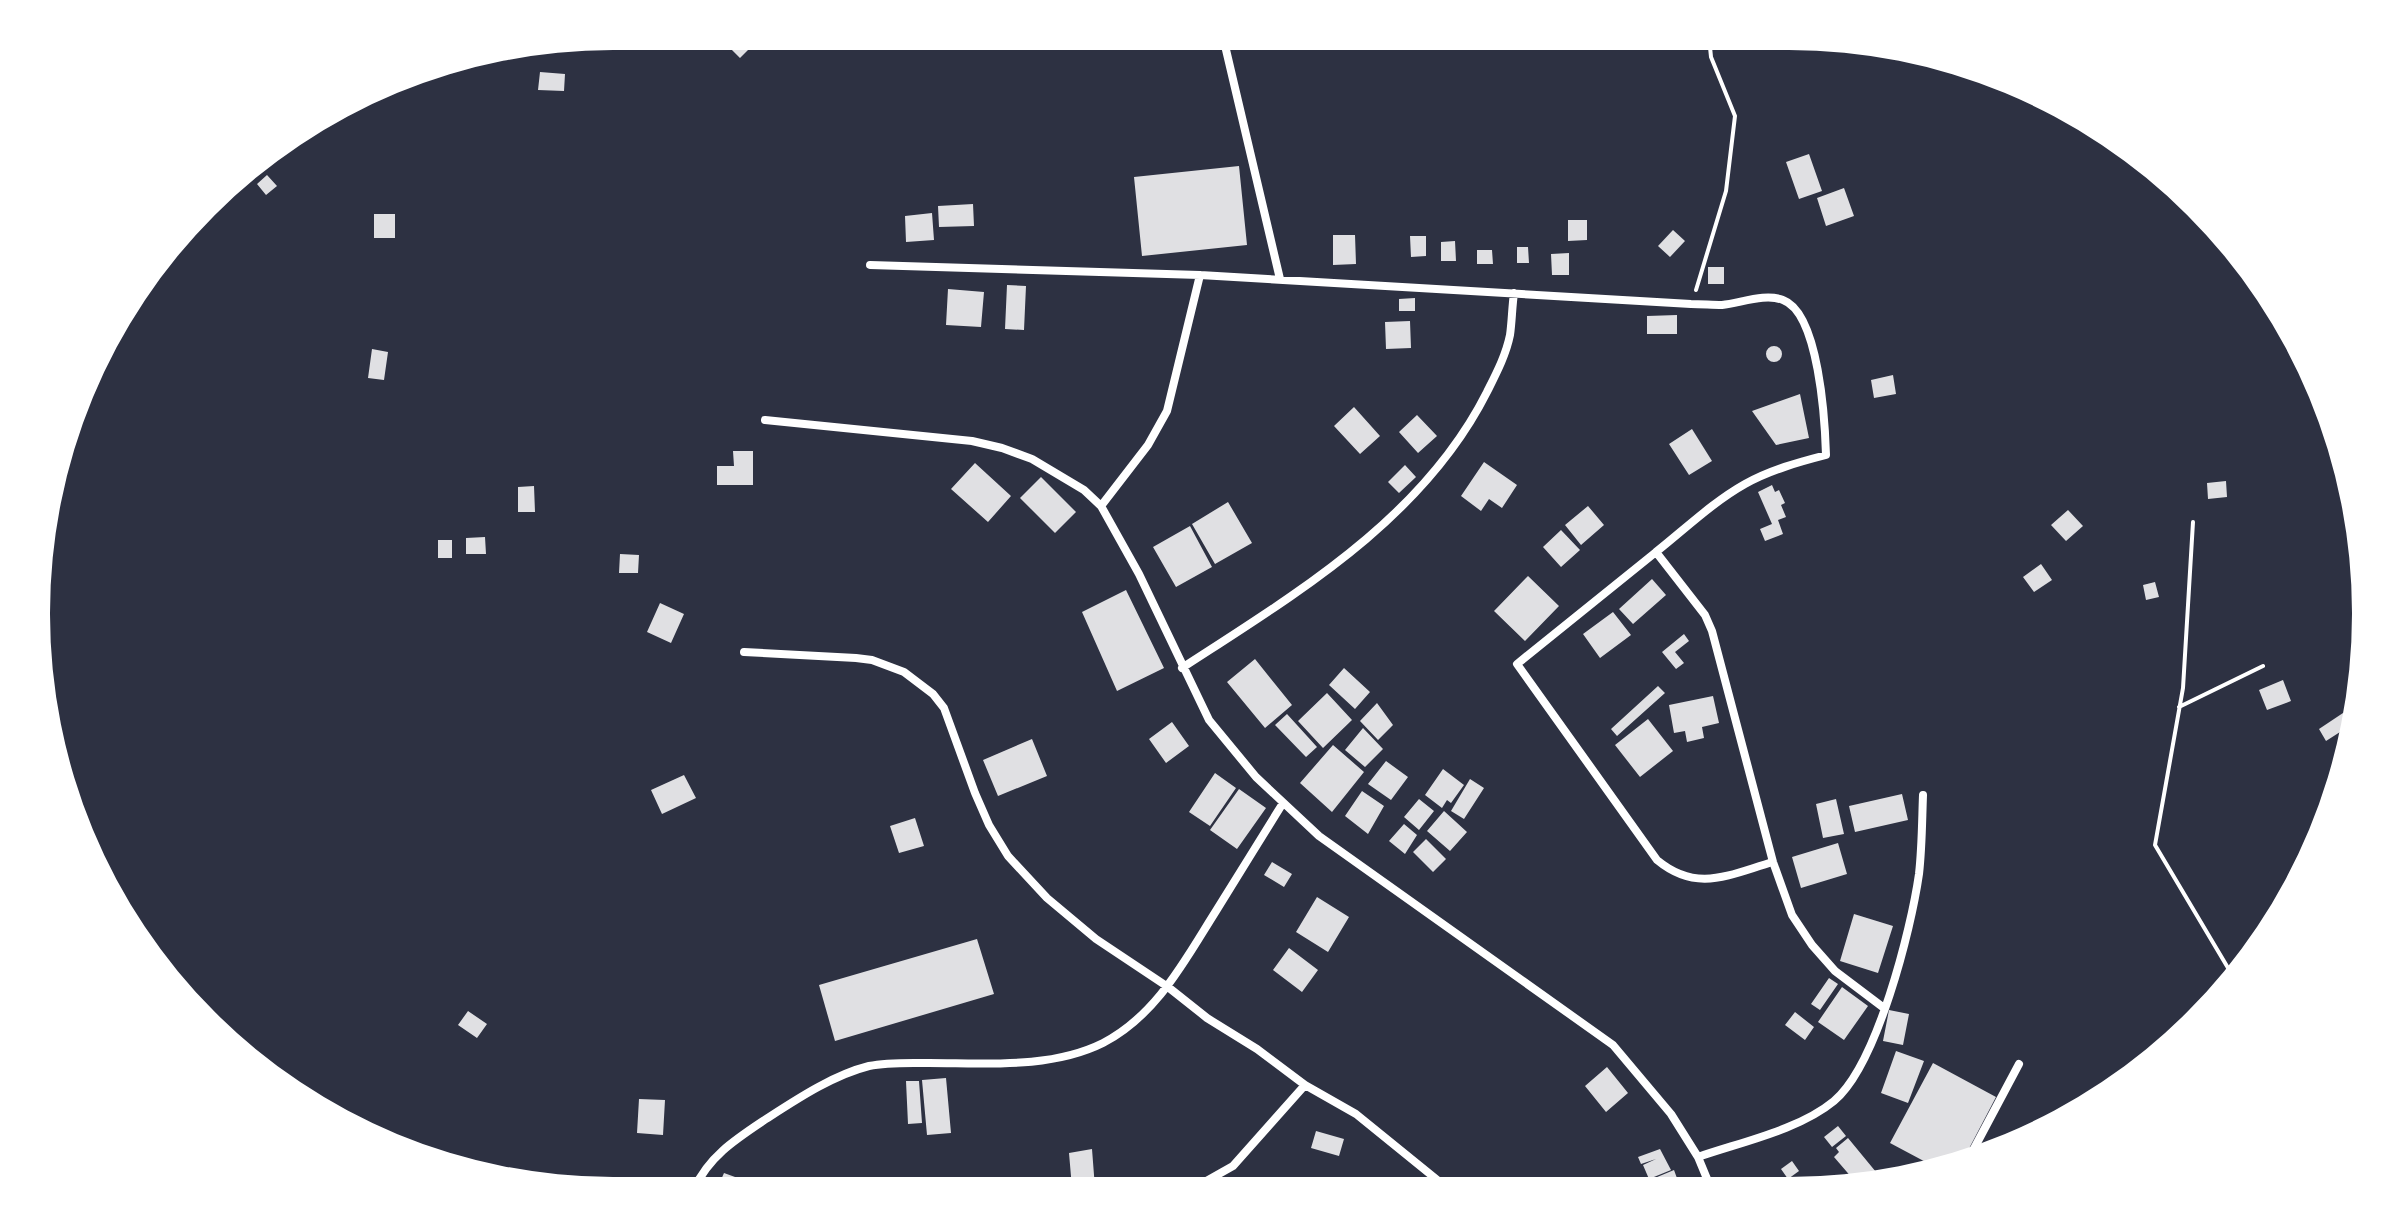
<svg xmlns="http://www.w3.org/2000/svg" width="2402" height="1227" viewBox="0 0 2402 1227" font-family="'Roboto Condensed',sans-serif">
<rect width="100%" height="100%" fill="#2d3142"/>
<path fill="#e0e0e3" d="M737 36H755L758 40 740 58 727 45Z
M788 36H822L823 37 792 47Z
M1051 36H1086L1057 49Z
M540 72 565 74 564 91 538 90Z
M1809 154 1822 191 1799 199 1786 162Z
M1239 166 1247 245 1142 256 1134 177Z
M267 175 277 186 266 195 257 184Z
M1844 188 1854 216 1826 226 1817 198Z
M973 204 974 226 939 227 938 206Z
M932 213 934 240 906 242 905 216Z
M374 214H395V238H374Z
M1568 220H1587V240L1568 241Z
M1673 230 1685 241 1670 257 1658 246Z
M1333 235H1355L1356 264 1333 265Z
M1410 236H1426V256L1411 257Z
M1455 241 1456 261H1441V242Z
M1517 247H1528L1529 263H1517Z
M1477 250H1492L1493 264H1477Z
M1569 253V275H1552L1551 254Z
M1708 267H1724V284H1708Z
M1007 285 1026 286 1024 330 1005 329Z
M948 289 984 292 981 327 946 325Z
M1415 298V311H1399V299Z
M1677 315V334H1647V316Z
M1410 321 1411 348 1386 349 1385 322Z
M1766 354a8 8 0 1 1 16 0a8 8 0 1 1-16 0Z
M372 349 388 352 384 380 368 378Z
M1893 375 1896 394 1874 398 1871 380Z
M1800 394 1809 438 1776 445 1752 411Z
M1354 407 1380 436 1360 454 1334 426Z
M1417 415 1437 436 1418 453 1399 432Z
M1692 429 1712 461 1689 475 1669 444Z
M733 451H753V485H717V466H734Z
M1484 462 1517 485 1502 508 1489 499 1481 511 1461 496Z
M975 463 1011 496 988 522 951 489Z
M1405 465 1416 477 1399 493 1388 482Z
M1041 477 1076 512 1055 533 1020 498Z
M2226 481 2227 497 2208 499 2207 483Z
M1772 485 1775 492 1779 490 1785 503 1781 505 1786 517 1778 520 1783 534 1765 541 1760 529 1772 524 1758 492Z
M534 486 535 512H518V487Z
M1228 502 1252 543 1215 564 1192 524Z
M1588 506 1604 525 1581 545 1565 525Z
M2068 510 2083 526 2066 541 2051 525Z
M1190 526 1212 567 1176 587 1153 547Z
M1561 530 1580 550 1561 567 1543 547Z
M485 537 486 554H466V538Z
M438 540H452V558H438Z
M620 554 639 555 638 573H619Z
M2041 564 2052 580 2034 592 2023 577Z
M1528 576 1559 606 1525 641 1494 611Z
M1652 579 1666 595 1633 624 1619 609Z
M2155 582 2159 597 2146 600 2143 585Z
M1126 590 1164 668 1117 691 1082 612Z
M660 603 684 614 671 643 647 632Z
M1613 612 1631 635 1600 658 1583 634Z
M1684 634 1689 641 1675 652 1684 663 1676 669 1662 652Z
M1255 659 1292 705 1265 728 1227 682Z
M1344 668 1370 692 1355 709 1329 685Z
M2283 680 2291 701 2267 710 2259 690Z
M1658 686 1665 693 1617 736 1611 729Z
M1327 693 1352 720 1323 748 1298 721Z
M1713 696 1719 723 1702 727 1704 738 1687 742 1685 731 1674 733 1669 705Z
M1377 703 1393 725 1378 740 1360 721Z
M2343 713 2351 725 2326 741 2319 729Z
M1287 714 1317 747 1306 757 1275 725Z
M1648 719 1673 751 1640 777 1615 745Z
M1172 722 1189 746 1166 763 1149 739Z
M1363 728 1383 749 1365 767 1345 750Z
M1032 739 1047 776 998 796 983 760Z
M1333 745 1364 772 1332 812 1300 783Z
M1386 761 1408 777 1391 800 1368 784Z
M1443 769 1464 785 1451 803 1447 800 1442 808 1425 795Z
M1215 773 1236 788 1210 826 1189 812Z
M684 775 696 798 662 814 651 790Z
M1470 779 1484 788 1464 819 1451 811Z
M1239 789 1266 808 1237 849 1210 830Z
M1362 791 1384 806 1368 834 1345 816Z
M1902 794 1908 820 1855 832 1849 806Z
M1419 799 1434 811 1419 830 1404 817Z
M1836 799 1844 834 1823 838 1816 804Z
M1444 811 1467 832 1450 851 1427 831Z
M915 818 924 846 899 853 890 826Z
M1404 824 1417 835 1405 854 1389 841Z
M1426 839 1446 859 1433 872 1413 852Z
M1838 843 1847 874 1801 888 1792 857Z
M1272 862 1292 874 1284 887 1264 875Z
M1317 897 1349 917 1328 952 1296 932Z
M1854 914 1893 926 1878 973 1840 961Z
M977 939 994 994 835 1041 819 985Z
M1289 948 1318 970 1302 992 1273 970Z
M1829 978 1838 984 1820 1010 1811 1004Z
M1842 987 1868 1006 1844 1040 1818 1022Z
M1889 1010 1909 1014 1903 1045 1883 1041Z
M468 1011 487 1024 477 1038 458 1025Z
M1795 1012 1814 1027 1805 1040 1785 1025Z
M1896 1051 1924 1061 1908 1103 1881 1093Z
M1933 1063 1996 1097 1963 1160 1935 1167 1890 1143Z
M1607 1067 1628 1093 1606 1112 1585 1086Z
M946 1078 951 1133 927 1135 922 1080Z
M906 1081H919L922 1123 908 1124Z
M639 1099 665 1100 663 1135 637 1133Z
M1838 1126 1846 1136 1832 1147 1824 1137Z
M1316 1131 1344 1139 1339 1156 1311 1148Z
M1848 1138 1876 1172 1859 1186 1834 1157 1839 1152 1836 1148Z
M1092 1149 1095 1188H1072L1069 1153Z
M1660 1149 1671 1170 1649 1179 1643 1165 1656 1159 1641 1164 1638 1157Z
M1792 1161 1799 1171 1788 1179 1781 1169Z
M1674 1170 1678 1181 1663 1187H1653L1650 1180Z
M724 1173 768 1189H717Z
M982 1183 983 1189H942V1187Z"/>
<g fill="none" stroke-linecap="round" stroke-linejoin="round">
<path stroke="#fff" stroke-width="4" d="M1696 290 1726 191 1735 116 1711 57 1709 37
M2193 522 2183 688 2155 845 2234 978
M2179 707 2263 666"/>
<path stroke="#fff" stroke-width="8" d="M1223 37 1280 279
M870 265 1200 275 1691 304C1702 304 1712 305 1722 305 1741 303 1765 293 1783 300 1819 313 1825 421 1826 455 1799 462 1770 470 1745 484 1713 502 1685 529 1656 552L1705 615 1712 631 1773 862 1792 915 1812 945 1835 971 1884 1008
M765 420 972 441 1002 448 1032 459 1084 490 1101 506 1139 574 1209 720 1256 777 1319 836 1613 1045 1671 1114 1698 1157 1710 1186
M1101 506 1148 445 1167 411 1200 275
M1656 552 1517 664 1657 860C1697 893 1728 875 1773 862
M744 652 856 658 872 660 904 672 933 694 944 708 975 793 989 825 1008 856 1047 898 1096 939 1168 987 1207 1018 1257 1049 1305 1085 1356 1114 1446 1187
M1182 668C1297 593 1423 519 1487 392 1496 374 1506 355 1510 335 1512 321 1512 307 1514 293
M1698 1157C1741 1142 1799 1130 1834 1101 1877 1065 1911 930 1919 874 1922 848 1922 821 1923 795
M1969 1158 2019 1064
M1194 1188 1233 1166 1305 1085
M694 1189C709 1156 736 1139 766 1119 797 1099 833 1075 869 1066 888 1062 909 1063 929 1063 985 1063 1051 1069 1103 1043 1157 1015 1185 960 1216 911 1238 875 1261 839 1283 803"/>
</g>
<path d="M0 0H2402V1227H0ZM613 50H1789A563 563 0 0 1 2352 613V614A563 563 0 0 1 1789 1177H613A563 563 0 0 1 50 614V613A563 563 0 0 1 613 50Z" fill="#fff" fill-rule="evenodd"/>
</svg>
